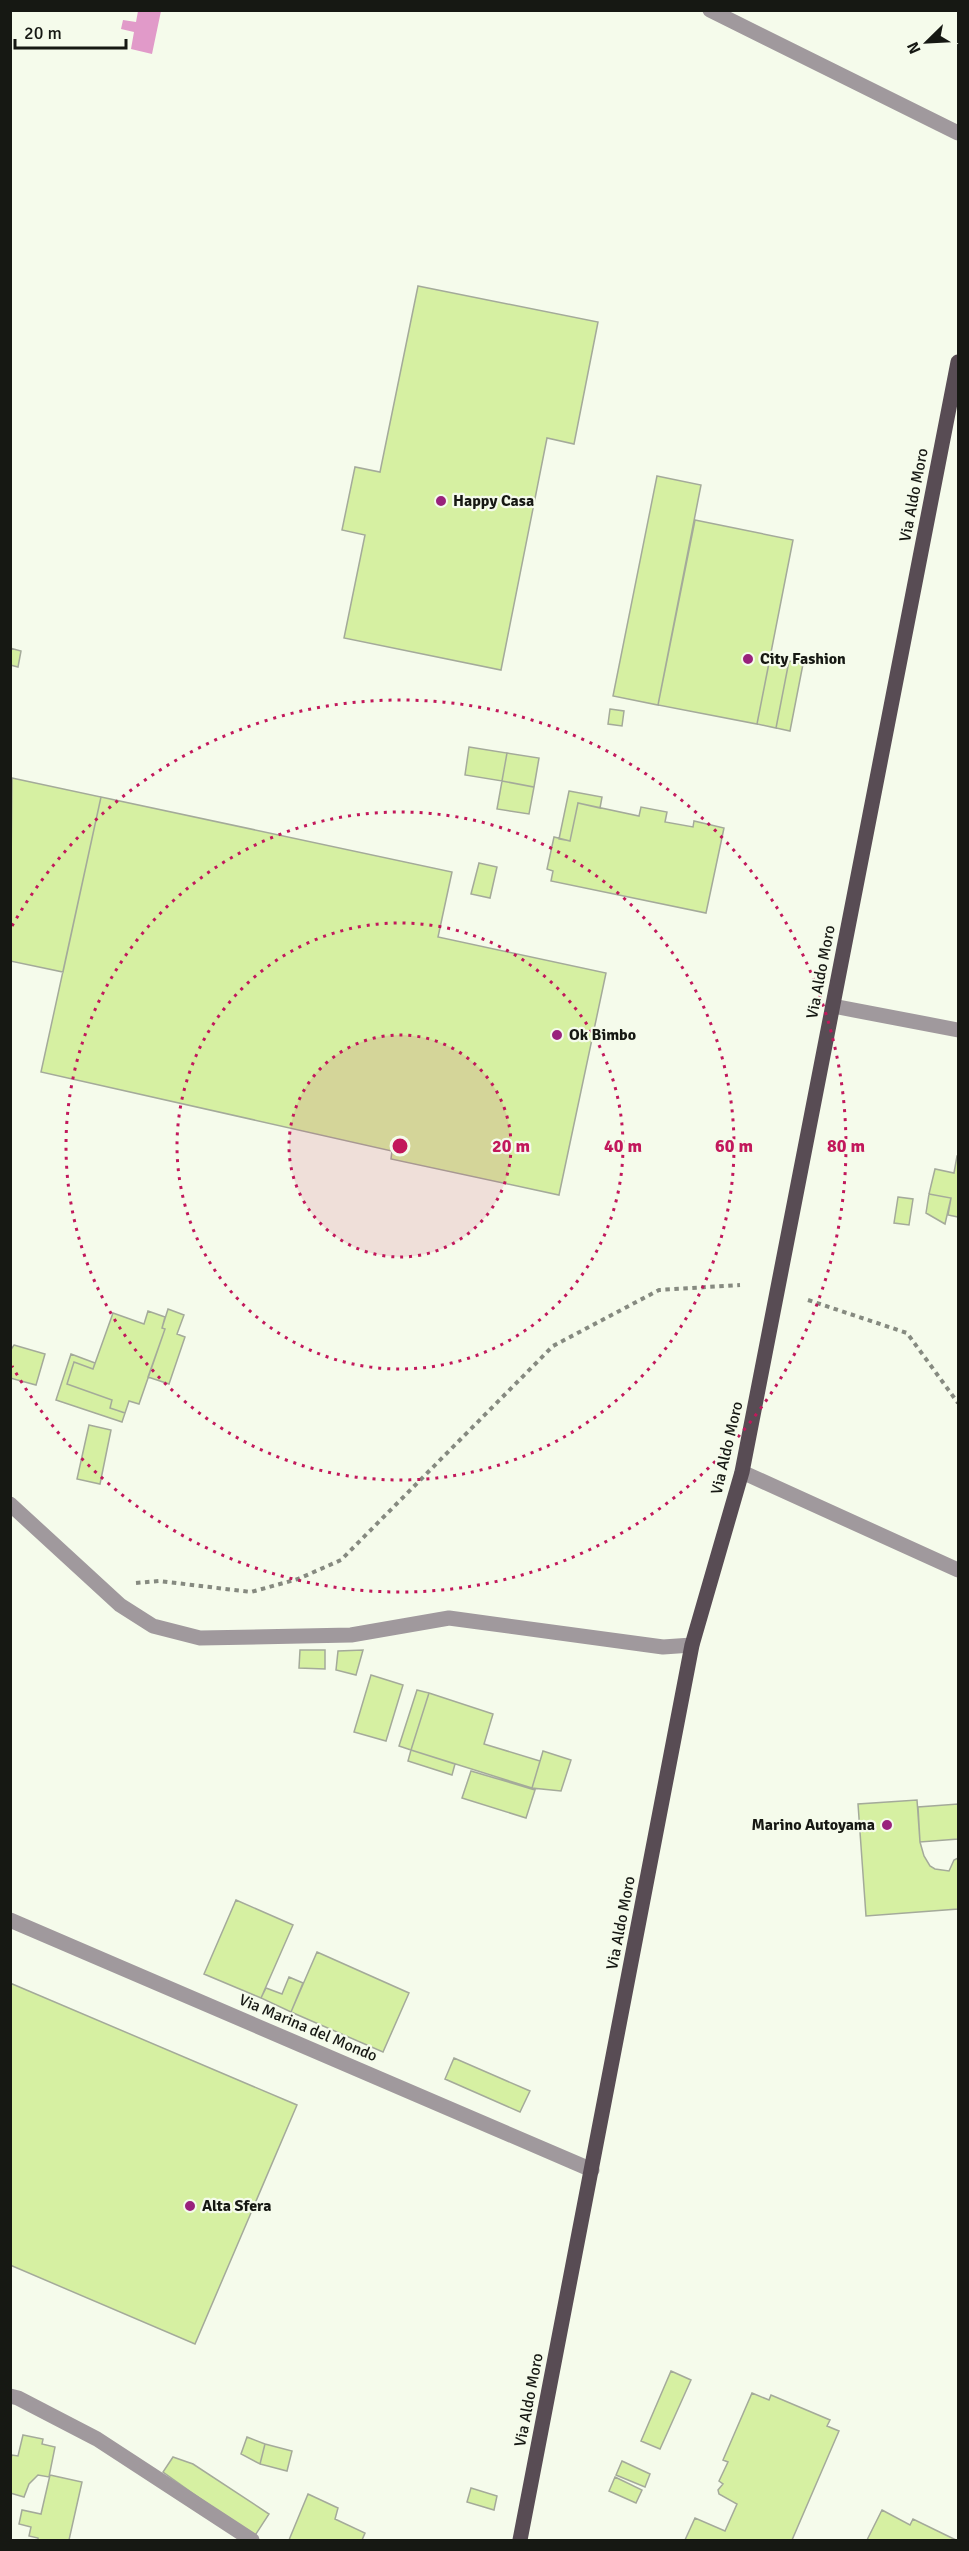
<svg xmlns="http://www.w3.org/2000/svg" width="969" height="2551" viewBox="0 0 969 2551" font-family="Signika,sans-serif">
<rect width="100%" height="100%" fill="#f5fbeb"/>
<path fill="#e19ac9" d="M138 11H161L152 54 131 49 134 32 121 29 123 20 136 22Z"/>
<path fill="#d6f0a2" stroke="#a4aa9a" stroke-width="1.5" d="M418 286 598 322 574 444 547 438 501 670 344 638 365 535 342 530 355 467 380 472Z
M657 476 701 485 658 705 613 696Z
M695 520 793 540 757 724 658 705Z
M10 648 21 651 18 667 10 665Z
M770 658 789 661 776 728 757 724Z
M789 661 803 664 790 731 776 728Z
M610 709 624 711 622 726 608 724Z
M469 747 507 753 502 781 465 775Z
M507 753 539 758 534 787 502 781Z
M12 778 101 797 63 972 10 961Z
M502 781 534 787 529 814 497 809Z
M569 791 602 797 600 808 578 803 570 841 559 839Z
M101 797 452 872 438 937 606 973 559 1195 391 1159 392 1151 41 1072Z
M578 803 639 816 641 807 667 812 665 822 693 827 694 821 724 828 706 913 551 881 553 871 547 869 554 837 570 841Z
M479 863 497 867 490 898 471 894Z
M957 1156H958V1217L948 1215 951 1198 929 1194 935 1169 954 1173Z
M929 1194 951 1198 945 1224 926 1213Z
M898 1197 913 1199 909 1225 894 1223Z
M168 1309 184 1315 177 1334 185 1337 169 1384 148 1377 165 1329 162 1328Z
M148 1311 165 1317 162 1328 165 1329 139 1404 129 1401 125 1413 110 1408 112 1400 67 1384 74 1362 93 1369 113 1313 144 1324Z
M14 1345 45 1354 36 1385 10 1378V1351Z
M71 1354 95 1363 93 1369 74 1362 67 1384 112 1400 110 1408 125 1413 122 1422 56 1400Z
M89 1425 111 1430 100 1484 77 1479Z
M300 1650H325V1669L299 1668Z
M363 1650 356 1675 336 1670 338 1651Z
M371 1675 403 1685 386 1741 354 1732Z
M417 1690 429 1693 411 1750 399 1746Z
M429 1693 493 1714 484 1744 540 1761 532 1788 411 1750Z
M411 1750 455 1764 452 1775 408 1761Z
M543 1751 571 1760 561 1791 532 1788Z
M471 1771 535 1790 526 1818 462 1798Z
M917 1800 920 1842 924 1856 930 1866 935 1869 949 1871 954 1860 958 1858V1909L866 1916 858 1804Z
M958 1804V1839L920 1842 918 1807Z
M236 1900 293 1925 261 1998 204 1974Z
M317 1952 409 1993 383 2052 291 2012Z
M289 1977 303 1983 291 2012 261 1998 266 1988 282 1994Z
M10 1983 297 2105 195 2344 10 2265Z
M454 2058 530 2091 520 2112 445 2079Z
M671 2371 691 2380 660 2449 641 2441Z
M752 2393 769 2400 771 2395 830 2420 827 2426 839 2431 792 2540H685L695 2518 725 2531 737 2504 719 2494 718 2490 723 2484 719 2481 728 2462 723 2460Z
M23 2435 43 2439 42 2444 55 2447 49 2477 38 2475 29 2484 24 2497 10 2493V2460L12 2455 18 2456Z
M247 2437 265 2444 260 2464 241 2454Z
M265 2444 292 2451 287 2471 260 2464Z
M173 2457 193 2464 269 2514 254 2537 163 2472Z
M622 2461 650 2474 645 2487 616 2475Z
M50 2475 82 2482 69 2540H38V2538L29 2536 31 2527 19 2524 22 2510 41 2514Z
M615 2477 642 2490 636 2503 609 2491Z
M471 2488 497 2496 494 2510 467 2502Z
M308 2494 338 2508 335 2519 365 2533 362 2540H289Z
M882 2510 910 2525 913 2519 956 2540H867Z"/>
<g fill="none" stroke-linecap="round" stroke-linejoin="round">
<path stroke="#868a80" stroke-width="4" stroke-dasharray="4.5 4.5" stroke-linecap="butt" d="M808 1300 907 1333 958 1403
M136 1583 159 1581 251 1592 298 1579 341 1560 553 1346 659 1290 740 1285"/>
<path stroke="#a0999d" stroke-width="15" d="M710 10 958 133
M833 1006 958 1030
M742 1472 958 1570
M10 1504 120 1605 153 1626 200 1638 351 1635 449 1618 663 1647 692 1645
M10 1920 592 2170
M10 2396 18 2398 97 2439 252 2540"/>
<path stroke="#584c54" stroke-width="15" d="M520 2540 692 1645 742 1472 958 362"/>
</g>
<circle cx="400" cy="1146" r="111" fill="#c2185b" fill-opacity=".12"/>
<g fill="none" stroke="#c2185b" stroke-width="3" stroke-dasharray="3 6">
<circle cx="400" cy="1146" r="111"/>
<circle cx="400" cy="1146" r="223"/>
<circle cx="400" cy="1146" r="334"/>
<path d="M12 926A446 446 0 1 1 12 1366"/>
</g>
<g fill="#99227c" stroke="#f5fbeb" stroke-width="2">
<circle cx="441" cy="501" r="6"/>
<circle cx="748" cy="659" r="6"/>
<circle cx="557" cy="1035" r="6"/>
<circle cx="887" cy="1825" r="6"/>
<circle cx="190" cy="2206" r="6"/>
</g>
<g text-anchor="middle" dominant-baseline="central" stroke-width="4.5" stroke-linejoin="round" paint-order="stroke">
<g font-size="16" fill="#161813" stroke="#f5fbeb">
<text transform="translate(914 495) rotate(-79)">Via Aldo Moro</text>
<text transform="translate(821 972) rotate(-79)">Via Aldo Moro</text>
<text transform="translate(727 1448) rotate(-77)">Via Aldo Moro</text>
<text transform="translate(621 1923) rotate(-79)">Via Aldo Moro</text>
<text transform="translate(308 2028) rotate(23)">Via Marina del Mondo</text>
<text transform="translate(529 2400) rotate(-79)">Via Aldo Moro</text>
</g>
<g font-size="16" font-weight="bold" fill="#161813" stroke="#f5fbeb" text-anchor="start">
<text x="453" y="501">Happy Casa</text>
<text x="760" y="659">City Fashion</text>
<text x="569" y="1035">Ok Bimbo</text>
<text x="875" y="1825" text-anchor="end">Marino Autoyama</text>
<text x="202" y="2206">Alta Sfera</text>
</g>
</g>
<circle cx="400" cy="1146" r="9" fill="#c2185b" stroke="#f5fbeb" stroke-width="3"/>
<g font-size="18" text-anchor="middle" font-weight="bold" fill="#c2185b" stroke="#f5fbeb" stroke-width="4.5" stroke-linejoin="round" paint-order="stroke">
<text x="511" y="1152">20 m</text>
<text x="623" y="1152">40 m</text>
<text x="734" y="1152">60 m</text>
<text x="846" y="1152">80 m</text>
</g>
<rect width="969" height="2551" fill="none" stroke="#161813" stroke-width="24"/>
<g transform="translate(927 42) rotate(246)" stroke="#f5fbeb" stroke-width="4.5" paint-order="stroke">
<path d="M0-4.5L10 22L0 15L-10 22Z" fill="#161813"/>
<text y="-9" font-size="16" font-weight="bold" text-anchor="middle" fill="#161813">N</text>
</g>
<path d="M15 39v9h111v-9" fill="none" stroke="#161813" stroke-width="3"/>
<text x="24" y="39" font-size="18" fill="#161813" stroke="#f5fbeb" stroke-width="4.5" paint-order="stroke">20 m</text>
</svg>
